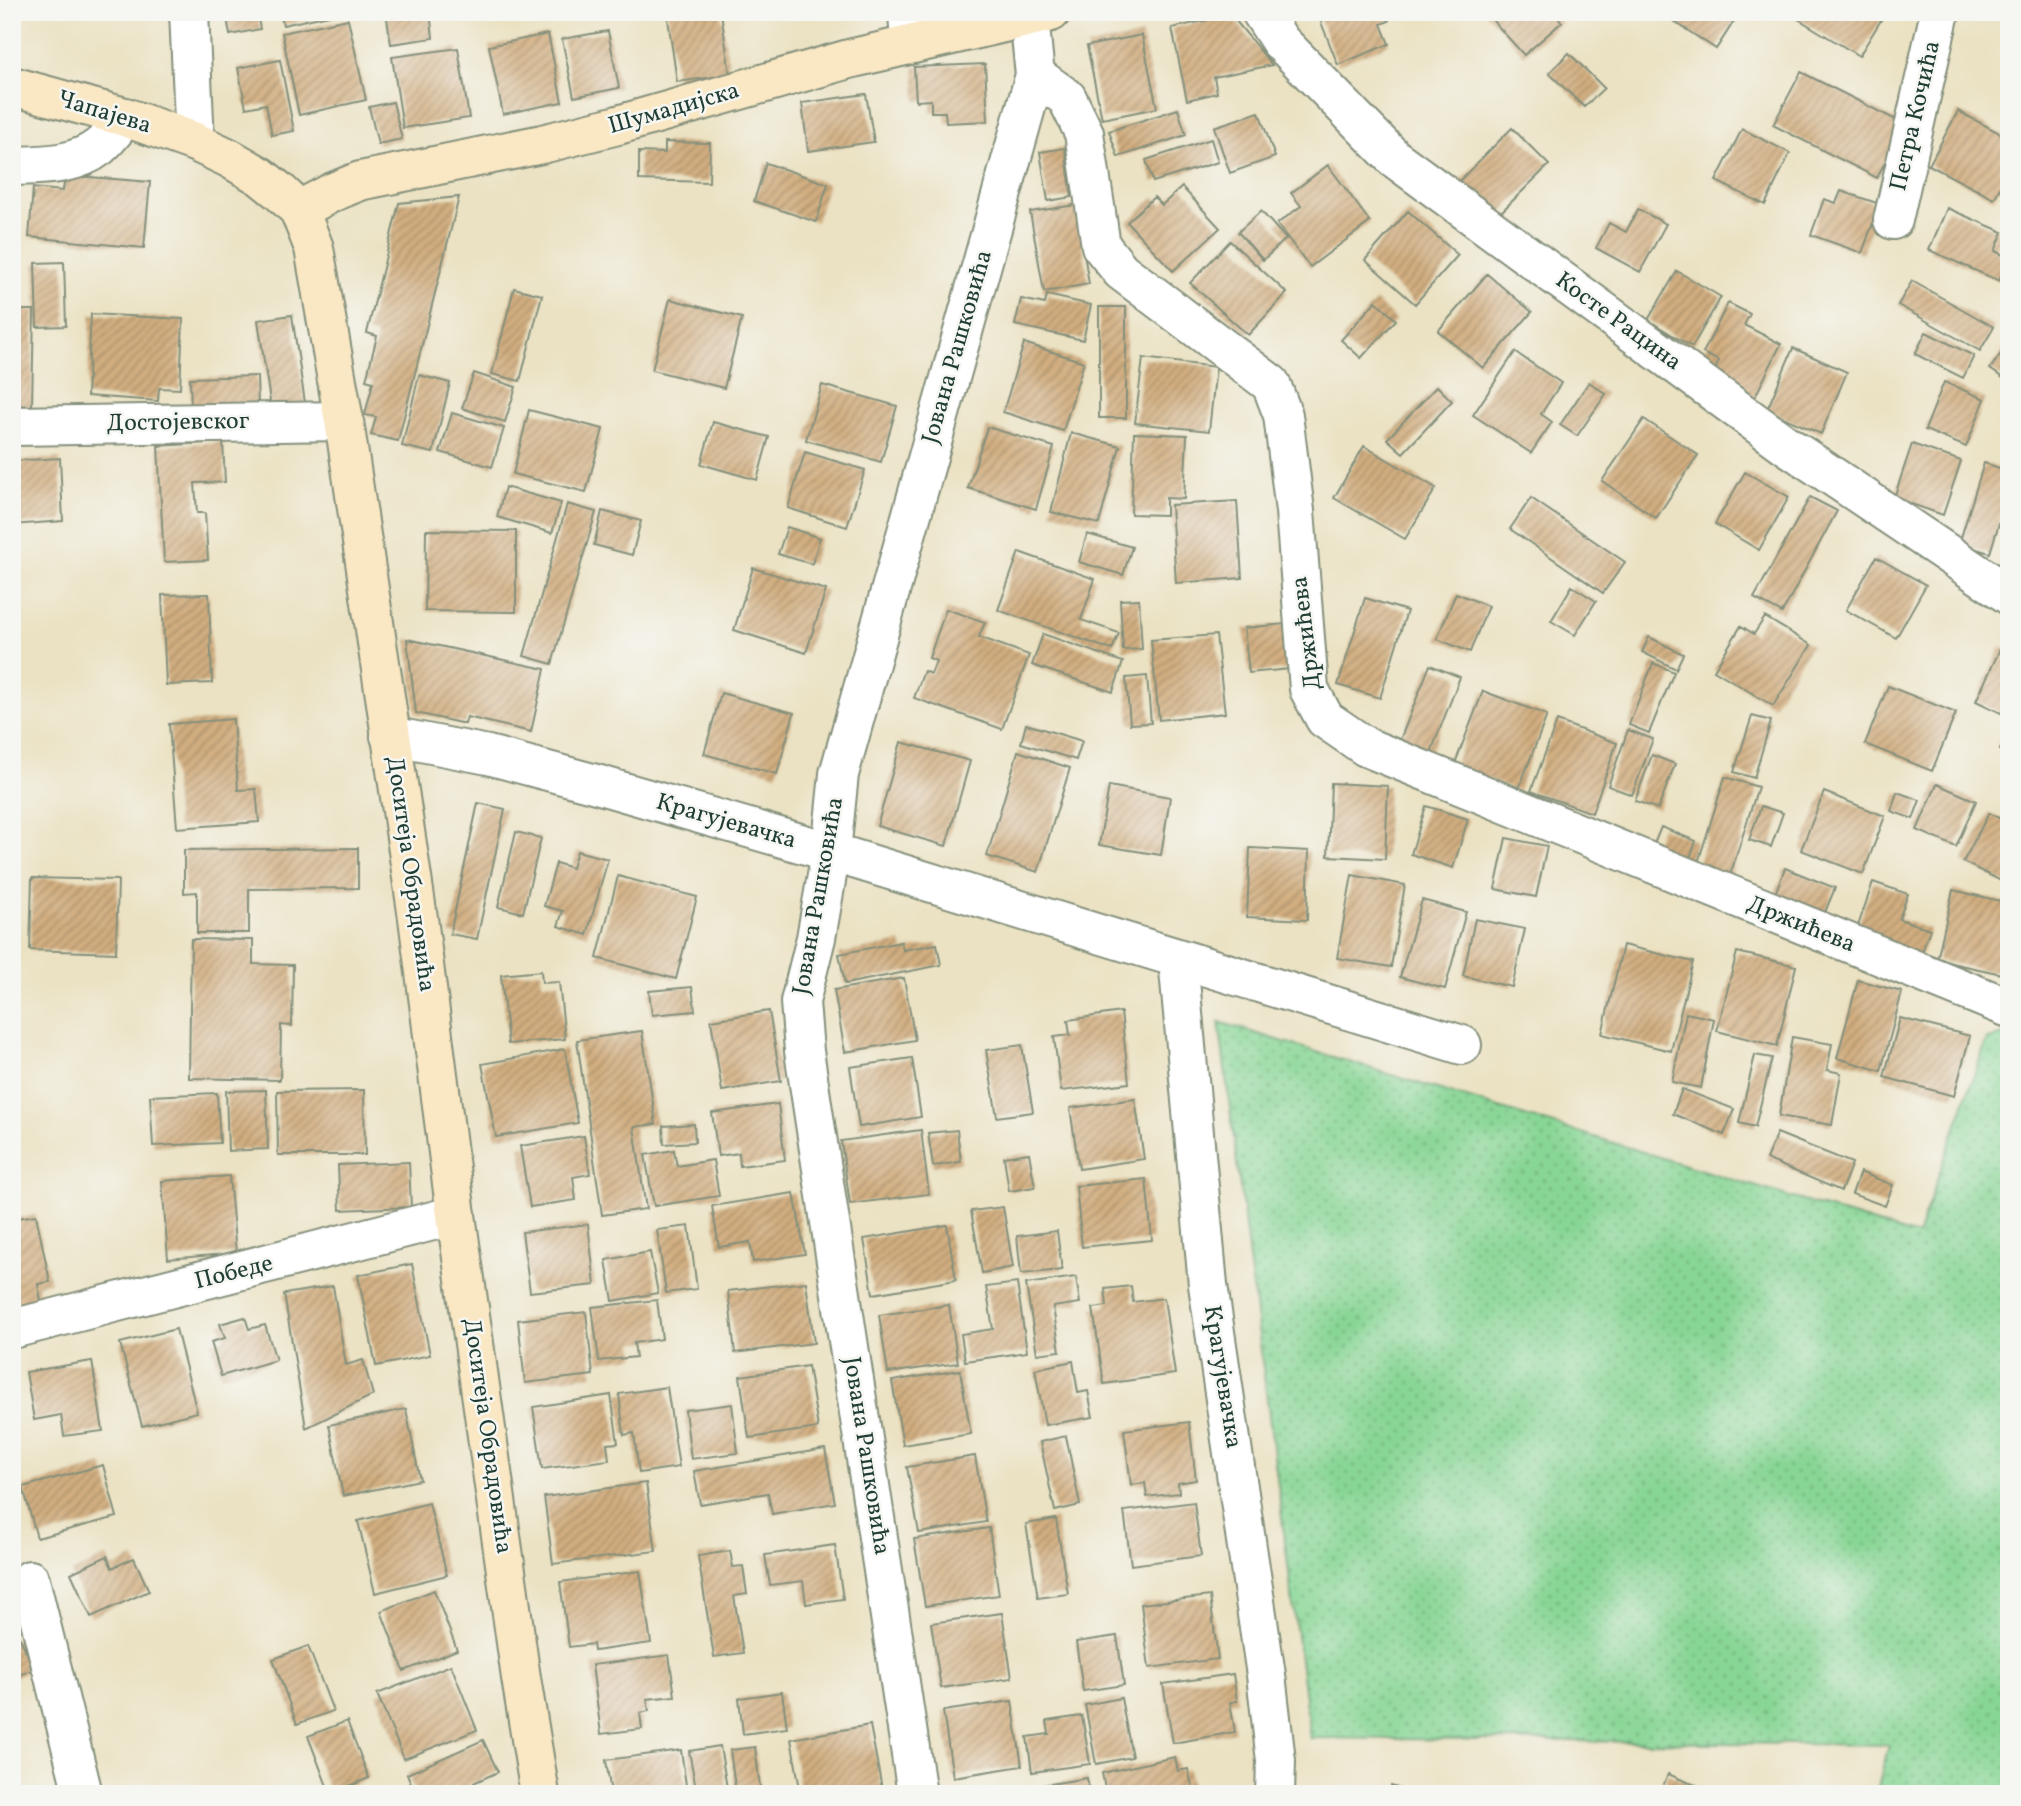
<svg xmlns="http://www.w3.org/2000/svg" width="2021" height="1806" viewBox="0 0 2021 1806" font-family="Vollkorn,serif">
<defs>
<pattern id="grass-dots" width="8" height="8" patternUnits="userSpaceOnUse" patternTransform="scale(1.75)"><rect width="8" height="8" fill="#88d695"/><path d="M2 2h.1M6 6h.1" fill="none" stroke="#6faf7a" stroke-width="1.8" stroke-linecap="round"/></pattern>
<pattern id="building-hatch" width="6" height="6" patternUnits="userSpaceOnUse" patternTransform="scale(1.75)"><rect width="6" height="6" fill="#d2ae80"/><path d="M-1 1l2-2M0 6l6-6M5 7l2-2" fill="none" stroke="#aa8f6a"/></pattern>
</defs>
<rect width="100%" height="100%" fill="#f6f6f2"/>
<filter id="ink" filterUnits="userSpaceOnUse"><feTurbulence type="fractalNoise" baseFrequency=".0143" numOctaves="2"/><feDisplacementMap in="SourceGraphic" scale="14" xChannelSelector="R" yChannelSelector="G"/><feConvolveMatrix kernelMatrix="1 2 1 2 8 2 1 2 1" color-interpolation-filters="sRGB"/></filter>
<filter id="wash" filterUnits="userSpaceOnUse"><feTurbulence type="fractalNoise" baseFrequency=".00686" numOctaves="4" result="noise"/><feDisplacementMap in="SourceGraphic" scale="28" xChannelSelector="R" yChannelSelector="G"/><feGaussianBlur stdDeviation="1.57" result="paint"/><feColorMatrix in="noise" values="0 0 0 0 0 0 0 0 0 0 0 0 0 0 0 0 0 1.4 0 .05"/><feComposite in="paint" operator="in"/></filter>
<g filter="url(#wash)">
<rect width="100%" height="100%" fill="#ebe2c3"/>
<path fill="url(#grass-dots)" stroke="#548a64" stroke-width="2" d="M1219 1022 1917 1236 1987 1039 2009 1034V1794H1876L1889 1745 1310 1738Z"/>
<g id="blocks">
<path fill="url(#building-hatch)" d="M226 12H257L260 29 230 35Z
M280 12H339V13L283 25Z
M386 12H430L433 38 391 44Z
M484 12H523V14L484 17Z
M667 12H721L730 75 677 82Z
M1317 12H1385L1389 21 1381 24 1389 44 1338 65Z
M1485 12H1554L1562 22 1524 55Z
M1682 12H1740L1716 49 1675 22Z
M1798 12H1886L1859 56 1795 17Z
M1231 15 1272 65 1214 77 1217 93 1187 100 1172 28Z
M348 19 366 100 299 115 282 33Z
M608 31 619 88 574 97 562 39Z
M548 34 562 102 503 114 489 46Z
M1142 35 1157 108 1102 119 1087 46Z
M458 48 469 118 403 128 392 57Z
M1569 53 1604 88 1584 107 1549 73Z
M280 60 294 131 272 135 266 104 246 108 238 68Z
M985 64 988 121 946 123 945 112H931V100L916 101 914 67Z
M1801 72 1904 124 1877 178 1773 125Z
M866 94 874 142 808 151 802 103Z
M393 102 402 139 378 144 369 107Z
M1178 109 1186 135 1118 157 1109 131Z
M1958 111 2009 138V192L2000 188 1994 199 1929 165Z
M1259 112 1275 157 1230 173 1214 127Z
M1512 128 1549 165 1494 219 1458 182Z
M1742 129 1790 153 1765 205 1716 181Z
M1211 139 1218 162 1153 182 1146 160Z
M665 142 710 143 709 182 639 180V152L665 153Z
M1065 148 1072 197 1048 201 1040 152Z
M766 163 828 184 816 222 754 201Z
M1328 165 1370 222 1310 267 1277 224 1301 206 1291 193Z
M65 175 150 182 144 248 29 237 33 188 63 191Z
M1182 187 1220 228 1173 271 1127 222 1154 197 1162 205Z
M1841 191 1880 204 1862 253 1811 235 1824 199 1836 203Z
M459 197 398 441 371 435 376 417 365 415 373 382 366 380 377 336 367 333 399 203Z
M1076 205 1089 284 1044 292 1030 212Z
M1947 208 2003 232 1995 251 2009 258 1999 281 1929 250Z
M1638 209 1666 224 1640 272 1596 248 1609 223 1626 232Z
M1261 211 1286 239 1263 260 1238 232Z
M1408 211 1458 255 1415 304 1365 260Z
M1230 241 1287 293 1248 335 1190 283Z
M64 262 66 326 37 327 35 263Z
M1677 271 1721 297 1692 347 1648 320Z
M1487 274 1532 312 1483 368 1438 331Z
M1912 281 1994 327 1980 351 1898 305Z
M514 288 542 295 520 381 492 374Z
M1047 295 1091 305 1083 340 1015 325 1021 299 1045 304Z
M670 299 742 318 724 388 652 370Z
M1376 301 1396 320 1361 358 1341 340Z
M1728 303 1750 314 1744 325 1781 344 1754 399 1711 378 1719 361 1703 353Z
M1099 307H1126V418H1099Z
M12 310H34L32 406 12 405Z
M91 314 183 319 180 389 159 388 158 401 87 396Z
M292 315 305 403 271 408 258 320Z
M1926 332 1974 356 1963 378 1915 354Z
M2009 342V382L1990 369Z
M1024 343 1084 362 1063 431 1003 412Z
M1793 348 1847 372 1821 434 1767 410Z
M1515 352 1561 383 1541 414 1552 422 1531 453 1473 415Z
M1143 358 1216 367 1209 431 1135 423Z
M474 373 516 387 505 422 462 408Z
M419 375 450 383 433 453 402 446Z
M257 376 258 407 191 409 190 378Z
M1589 382 1606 394 1577 436 1560 425Z
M1944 382 1985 399 1966 447 1925 430Z
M822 385 897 406 881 462 806 440Z
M1437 386 1452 401 1403 453 1387 439Z
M529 410 603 429 586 492 513 474Z
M452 413 504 428 492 467 440 452Z
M1644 419 1698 455 1656 518 1602 481Z
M713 422 769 437 757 480 701 464Z
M987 427 1054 447 1036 509 968 488Z
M1071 433 1120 446 1099 524 1051 512Z
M1134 433 1187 435 1184 499 1166 498V515L1131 514Z
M223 442 225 482 195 483 197 513H205L208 560 164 562 158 446Z
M1912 444 1961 461 1943 515 1894 498Z
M1364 446 1436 488 1405 539 1334 498Z
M805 452 865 470 847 527 788 508Z
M60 458 63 521 12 525V461Z
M1984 463 2009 471V490L1990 553 1959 544Z
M1745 472 1789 497 1759 550 1715 524Z
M505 487 561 503 552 533 497 517Z
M1810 497 1837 511 1782 613 1754 598Z
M1531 498 1625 562 1603 593 1510 529Z
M1237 501 1242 578 1176 583 1171 505Z
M567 504 596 512 552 664 524 656Z
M602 511 641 521 632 555 594 545Z
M787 527 820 538 812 564 778 554Z
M426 530 516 531V612L425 611Z
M1087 534 1132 547 1123 575 1079 562Z
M1019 552 1095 579 1081 620 1119 633 1112 650 998 610Z
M1876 557 1926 585 1896 638 1846 610Z
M753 568 826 590 806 653 734 630Z
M1572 586 1596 601 1575 635 1551 621Z
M1456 593 1488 606 1470 652 1437 639Z
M209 594 212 683 166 685 162 595Z
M1365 598 1407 611 1380 698 1338 685Z
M1139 599 1142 649 1123 650 1120 600Z
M946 609 985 622 979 637 1029 655 1002 729 914 698 924 671 931 674 936 661 929 658Z
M1765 617 1811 645 1773 706 1714 670 1741 626 1754 634Z
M1285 624 1290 669 1249 673 1244 628Z
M1043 634 1123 662 1113 692 1032 665Z
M1216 635 1225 713 1159 720 1151 640Z
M1649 637 1683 654 1676 669 1642 652Z
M407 639 545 669 531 732 467 717 465 724 416 713Z
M2001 647 2009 651V702L2003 714 1976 701Z
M1653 663 1674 672 1649 733 1629 725Z
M1430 665 1460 677 1431 752 1400 740Z
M1147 676 1151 723 1130 724 1126 678Z
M1888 686 1956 713 1932 771 1865 744Z
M1483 691 1547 715 1518 791 1454 766Z
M721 693 794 713 777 774 704 754Z
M1752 716 1771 721 1754 778 1734 772Z
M233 719 238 790 256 789 259 822 177 828 169 724Z
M1557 721 1617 743 1592 813 1531 791Z
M1026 724 1082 741 1076 760 1021 743Z
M2009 728V753L2000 750Z
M1628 730 1653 739 1632 795 1608 786Z
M901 742 970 761 946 846 877 826Z
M1018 751 1070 768 1038 872 987 856Z
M1652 755 1675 764 1658 809 1635 801Z
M1725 777 1758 787 1728 882 1695 872Z
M1331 783 1388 786 1385 859 1328 856Z
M1937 784 1976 801 1956 847 1917 830Z
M1109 786 1170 797 1161 855 1099 845Z
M1824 792 1885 816 1863 874 1801 850Z
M1897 792 1920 800 1913 819 1891 811Z
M478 803 505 809 477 939 450 934Z
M1426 806 1468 819 1453 868 1411 854Z
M1761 806 1783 813 1771 847 1749 840Z
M1989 813 2009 823V885L1963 862Z
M1661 827 1696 841 1687 866 1651 851Z
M516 832 541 838 523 913 498 907Z
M1506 838 1547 846 1536 897 1495 889Z
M358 848V888L249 889V933H197V892L184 893V850Z
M1250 848 1309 851 1307 920 1247 917Z
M577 851 608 859 587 935 558 926 563 911 544 906 556 863 572 868Z
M1785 868 1835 888 1821 922 1772 902Z
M1352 875 1405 885 1391 967 1337 958Z
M618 876 697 897 676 979 597 958Z
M32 878 118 880 116 953 30 950Z
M1873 882 1908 894 1899 919 1930 929 1920 958 1855 935Z
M1953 890 2009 903V941L2002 974 1937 960Z
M1422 900 1466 912 1445 989 1400 977Z
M1475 919 1525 929 1512 987 1463 976Z
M191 939 253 940V964L293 965 292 1026 281 1025 280 1080 189 1078Z
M901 942 903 950 937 944 941 965 845 984 839 954Z
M1623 945 1693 962 1671 1051 1602 1034Z
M1737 952 1796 966 1777 1046 1717 1031Z
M541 971 542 983 559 982 565 1039 508 1044 501 975Z
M904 978 915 1040 845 1052 834 990Z
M1858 980 1902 992 1881 1071 1837 1058Z
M692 987 695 1011 652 1015 649 991Z
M769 1011 781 1081 722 1091 711 1020Z
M1121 1012 1129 1083 1061 1091 1054 1037 1070 1035 1068 1020Z
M1686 1013 1714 1019 1701 1088 1672 1082Z
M1900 1018 1970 1036 1954 1096 1884 1077Z
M642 1031 656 1124 634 1127 646 1209 602 1215 577 1040Z
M1792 1037 1832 1044 1827 1070 1841 1073 1832 1125 1779 1116Z
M1022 1045 1033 1112 997 1117 986 1050Z
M565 1049 578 1123 496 1137 482 1064Z
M1755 1055 1772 1058 1755 1127 1739 1123Z
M912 1058 921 1117 859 1127 850 1067Z
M1682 1089 1734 1109 1724 1135 1673 1114Z
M266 1090 268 1149 228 1151 226 1091Z
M364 1090 365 1155H278L277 1091Z
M217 1093 220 1143 153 1146 150 1096Z
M1135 1099 1144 1159 1079 1169 1070 1108Z
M778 1104 785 1160 740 1166 739 1153 718 1156 712 1113Z
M694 1124 695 1142 664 1144 663 1126Z
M921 1130 929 1194 850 1204 841 1141Z
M957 1130 961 1162 933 1166 928 1133Z
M1777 1133 1852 1163 1841 1191 1766 1159Z
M584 1136 590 1174 573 1177 576 1200 530 1207 520 1146Z
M674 1150 677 1166 713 1160 719 1196 654 1206 645 1155Z
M1029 1153 1035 1187 1009 1191 1004 1157Z
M409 1162 411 1207 340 1210 338 1165Z
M1860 1172 1893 1185 1885 1206 1852 1194Z
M229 1176 236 1253 168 1259 162 1181Z
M1146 1179 1152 1240 1082 1247 1076 1186Z
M794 1193 805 1254 753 1262 750 1242 719 1247 712 1206Z
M1003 1207 1013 1267 982 1273 971 1211Z
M36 1215 50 1282 38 1284 42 1307 12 1313V1219Z
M588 1224 595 1285 530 1292 522 1232Z
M947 1225 956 1280 873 1294 864 1239Z
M689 1226 697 1289 666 1293 657 1230Z
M1057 1231 1062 1270 1021 1274 1017 1236Z
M650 1252 658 1293 613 1301 606 1260Z
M412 1264 430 1355 376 1366 358 1275Z
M1076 1277 1080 1303 1053 1307 1060 1351 1037 1354 1026 1284Z
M806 1282 814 1343 735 1353 728 1291Z
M1017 1283 1027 1352 965 1361 961 1334 993 1329 986 1287Z
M333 1286 346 1365 363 1360 373 1395 306 1428 284 1294Z
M1131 1286 1133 1302 1164 1298 1175 1374 1104 1384 1093 1308 1107 1306 1105 1289Z
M657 1300 662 1339 634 1343 636 1357 599 1361 592 1307Z
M949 1305 958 1363 888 1373 879 1315Z
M586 1312 593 1375 525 1383 518 1320Z
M245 1317 249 1329 265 1325 276 1360 221 1376 211 1342 225 1338 220 1324Z
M176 1329 197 1412 142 1426 120 1343Z
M92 1361 103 1431 64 1436 61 1415 34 1420 26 1372Z
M1073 1361 1078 1393 1088 1391 1093 1417 1045 1425 1035 1369Z
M808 1366 818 1428 749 1438 740 1376Z
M960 1370 971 1434 903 1445 892 1381Z
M667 1387 679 1467 639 1473 634 1433 624 1435 619 1394Z
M611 1395 618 1443 607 1444 609 1460 542 1469 533 1407Z
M732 1404 738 1453 691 1459 685 1410Z
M406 1409 420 1480 343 1496 329 1425Z
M1189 1422 1196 1480 1178 1483 1179 1493 1147 1497 1145 1483 1131 1485 1124 1430Z
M1066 1436 1080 1505 1055 1511 1040 1442Z
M825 1449 835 1503 772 1514 768 1493 700 1504 694 1471Z
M975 1456 986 1522 919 1533 907 1467Z
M103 1465 117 1517 37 1538 23 1487Z
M646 1483 656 1551 553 1564 544 1497Z
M1194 1502 1201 1556 1131 1565 1124 1511Z
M429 1503 447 1575 375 1593 358 1521Z
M1056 1519 1068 1594 1038 1598 1026 1524Z
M989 1528 999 1595 925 1606 914 1539Z
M835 1545 843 1599 806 1604 803 1581 770 1585 765 1555Z
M730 1551 733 1567 743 1566 747 1594 734 1596 743 1653 714 1657 698 1556Z
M107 1556 112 1568 134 1558 149 1591 91 1617 71 1573Z
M640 1571 651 1643 594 1651 593 1644 569 1647 560 1582Z
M434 1590 457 1650 404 1671 381 1611Z
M1210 1596 1218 1659 1149 1668 1141 1604Z
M1002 1613 1012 1678 941 1688 931 1623Z
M1117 1636 1124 1685 1083 1691 1076 1642Z
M20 1638 34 1669 12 1678V1642Z
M308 1646 333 1711 297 1724 273 1659Z
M669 1655 675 1696 647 1699 649 1711 640 1713 642 1729 601 1734 592 1665Z
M451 1665 477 1730 404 1759 377 1694Z
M1233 1674 1237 1701 1230 1702 1235 1732 1173 1743 1163 1684Z
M782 1692 787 1728 743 1734 739 1698Z
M1121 1698 1132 1757 1096 1764 1085 1705Z
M1012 1701 1022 1766 953 1777 943 1711Z
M1082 1716 1090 1764 1032 1772 1027 1737 1049 1734 1047 1721Z
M347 1721 369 1778 330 1794 308 1736Z
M870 1725 882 1789 858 1794H801L791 1739Z
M483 1740 498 1772 449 1794H416L407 1774Z
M720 1746 728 1794H697L689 1751Z
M755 1747 761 1794H736L730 1750Z
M681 1750 687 1792 611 1794 606 1760Z
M1175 1757 1178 1771 1188 1769 1194 1794H1106L1102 1773Z
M1668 1774 1717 1794H1660Z
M1087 1778 1090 1794H1046L1044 1785Z
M1391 1786 1414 1793V1794H1389Z
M1034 1787 1035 1794H996V1792Z"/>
</g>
</g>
<g filter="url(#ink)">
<use href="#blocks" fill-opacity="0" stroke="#85907c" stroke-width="2"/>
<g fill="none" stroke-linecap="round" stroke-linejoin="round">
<defs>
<path id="street" d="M189 12 195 142
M908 12 910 44
M1261 12 1280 41 1394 158 1786 445 2009 595
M1035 75 1067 98 1084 133 1101 246 1121 271 1271 384 1283 415 1295 511 1309 689 1325 719 1366 747 2009 1008
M12 166C41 165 75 166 99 147 109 139 117 127 125 117
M1893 220 1940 12
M12 426 344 421
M390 736 488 755 600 785 831 852 1462 1045
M1178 959 1208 1285 1266 1675 1276 1761 1275 1794
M12 1329 456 1215
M30 1580 83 1794
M917 1794 804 1051 800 1002 816 938 831 852 839 774 1035 75 1029 17"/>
<path id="secondary" d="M12 86 125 117 195 142 229 158 260 176 280 192 299 210 314 248 344 421 418 918 456 1215 521 1678 540 1794
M299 210 333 192 360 181 542 144 618 125 849 59 1051 12"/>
</defs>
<use href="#street" stroke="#85907c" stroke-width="42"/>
<use href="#secondary" stroke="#85907c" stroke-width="42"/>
<use href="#street" stroke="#fff" stroke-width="38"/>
<use href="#secondary" stroke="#fae7c3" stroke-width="38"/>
</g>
</g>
<g text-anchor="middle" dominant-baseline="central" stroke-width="5" stroke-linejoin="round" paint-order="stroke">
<g font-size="24" fill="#1f3d34" stroke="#f6f6f2">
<text transform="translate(674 109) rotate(-16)">Шумадијска</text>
<text transform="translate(104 113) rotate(17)">Чапајева</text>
<text transform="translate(1916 116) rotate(-77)">Петра Кочића</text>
<text transform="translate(1618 322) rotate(36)">Косте Рацина</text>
<text transform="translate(958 347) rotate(-74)">Јована Рашковића</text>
<text transform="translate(178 423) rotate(-1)">Достојевског</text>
<text transform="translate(1307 633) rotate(-97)">Држићева</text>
<text transform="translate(726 822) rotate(16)">Крагујевачка</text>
<text transform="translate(410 874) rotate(82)">Доситеја Обрадовића</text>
<text transform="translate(819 896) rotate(-80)">Јована Рашковића</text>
<text transform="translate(1801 925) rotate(22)">Држићева</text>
<text transform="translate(234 1273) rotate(-14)">Победе</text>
<text transform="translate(1222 1377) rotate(81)">Крагујевачка</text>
<text transform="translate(487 1436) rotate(82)">Доситеја Обрадовића</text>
<text transform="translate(866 1456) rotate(81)">Јована Рашковића</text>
</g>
</g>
<rect width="2021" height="1806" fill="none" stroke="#f6f6f2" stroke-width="42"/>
</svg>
